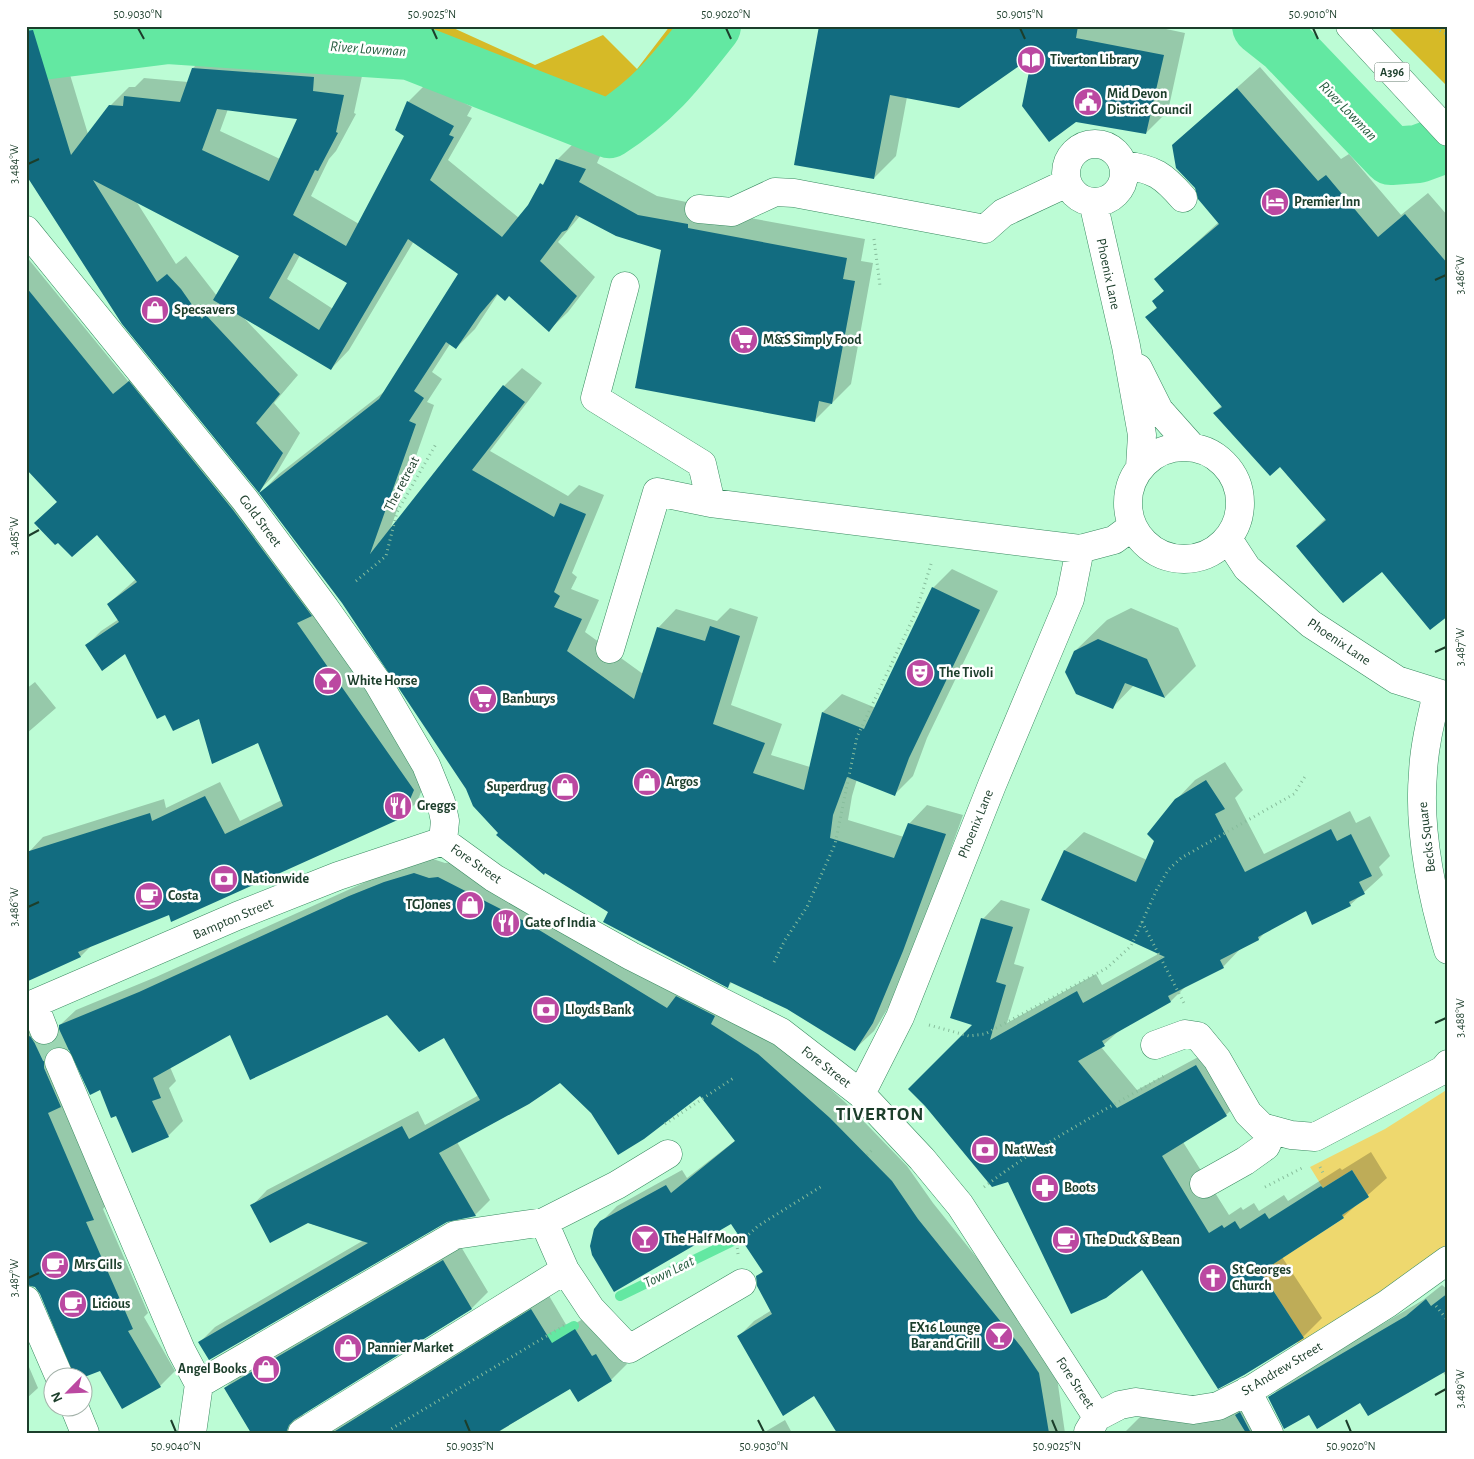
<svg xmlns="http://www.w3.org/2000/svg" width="1474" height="1459" viewBox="0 0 1474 1459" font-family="'Alegreya Sans',sans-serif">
<rect width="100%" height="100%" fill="#bcfcd5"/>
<path fill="#eed86e" d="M1448 1089V1246L1308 1345 1291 1341 1301 1334 1254 1260 1270 1266 1344 1218 1342 1215 1369 1197 1352 1170 1323 1188 1310 1167 1385 1129Z"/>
<path fill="#d6ba27" d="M124 26H449L535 65 603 35 637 69 670 26H738L634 146 455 69 276 54 134 53Z
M1387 26H1440L1448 32V87Z"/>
<path fill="#0003" fill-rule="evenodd" d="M820 26H1152L1185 33 1168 111 1146 133 1034 54 907 97 896 156 874 178Z
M61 45 88 134 110 106 129 87H135L144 78 188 82 193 68 212 50 332 59 331 73 362 76 354 113 356 114 336 151 329 159 311 196 359 224 406 135 397 130 408 102 427 83 472 107 467 116 472 118 448 160 519 218 549 176 557 160 576 141 603 150 597 163 657 196 706 206V210L865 239 861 261 873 263 851 384 814 421 662 249 580 216 558 242 595 277 568 312 549 330 509 295 498 294 475 329 456 348 450 344 432 372 442 379 427 402 434 405 390 530 504 386 522 368 542 383 490 451 568 496 579 485 604 495 572 573 577 577 571 589 599 600 585 632 643 674 658 628 676 609 717 621 730 608 758 617 731 705 782 724 771 755 810 767 823 712 842 694 876 708 933 588 952 569 998 591 927 738 913 776 894 795 857 779 852 796 848 820 904 837 909 824 927 805 963 815 921 932 891 1003 874 1031 855 1049 788 1008 732 982 728 986 609 912 500 833 467 789 343 602 261 493 279 474 385 391 460 274 414 241 349 350 331 369 244 318 298 375 274 403 300 433 277 472 259 491 26 172V57ZM228 109 299 118 280 159 220 131ZM136 201 241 255 217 296 186 256 176 264ZM300 255 348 283 333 309 287 279Z
M1260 67 1341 159 1349 154 1401 215 1428 193 1448 216V614L1382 571 1298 546 1326 518 1281 466 1214 413 1222 405 1147 317 1157 307 1154 301 1165 290 1156 279 1219 222 1196 187 1173 145Z
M26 256 128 381 144 368 428 775 417 802 402 817 93 944 81 956 33 977 29 852 43 837 164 799 166 808 220 782 240 821 282 800 259 742 200 717 166 713 126 652 86 646 101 631 119 619 108 604 136 579 97 533 35 523 58 501 26 467Z
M1131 608 1178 628 1196 666 1165 697 1134 685 1113 707 1075 651 1107 620Z
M35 682 56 708 26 734V689Z
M1225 762 1243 790 1235 798 1264 854 1350 811 1356 823 1370 816 1390 856 1379 867 1383 875 1350 905 1306 910 1266 931 1259 939 1242 947 1223 967 1186 986 1171 1001 1121 1029 1101 1047 1137 1090 1215 1048 1245 1097 1226 1115 1183 1142 1229 1215 1241 1207 1243 1210 1254 1203 1259 1211 1284 1195 1288 1201 1340 1168 1342 1170 1371 1152 1387 1178 1343 1217 1282 1257 1322 1318 1303 1337 1244 1374 1142 1269 974 1024 983 919 1001 900 1030 909 1014 964 1024 967 1007 1023 1096 974 1102 985 1160 953 1043 899 1065 850 1084 832 1147 860 1176 800 1195 780Z
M430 858 445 863 454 862 774 1039 845 1102 907 1166 933 1203 1037 1333 1054 1357 1065 1433H839L815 1394 739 1336 754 1321 772 1310 757 1277 764 1270 732 1223 601 1222 617 1206 682 1170 687 1178 736 1140 700 1094 592 1112 560 1082 457 1142 490 1200 475 1215 447 1220 200 1342 215 1327 364 1240 252 1206 267 1190 418 1111 425 1125 479 1095 445 1036 387 1013 231 1033 170 1067 176 1081 169 1088 183 1121 168 1136 116 1115 100 1089 69 1048 59 1046 76 1091 108 1203 103 1209 148 1313 144 1317 175 1371 160 1386 100 1369 82 1377 75 1376V1369L41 1293 36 1286 26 1283V1029L46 1021 57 1030H60V1025L76 1010 156 977 401 866Z
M460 1245 488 1292 472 1308 303 1412 305 1424 548 1294 568 1328 591 1314 612 1339 627 1364 611 1380 570 1387 497 1433H252L225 1388 242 1371Z
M1442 1285 1448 1290V1380L1443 1372 1361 1401 1309 1413 1270 1398 1285 1382 1423 1300Z
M26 1360 38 1388 26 1399Z
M1253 1398 1268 1433H1124L1141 1416 1240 1411Z
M785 1420 792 1433H763Z"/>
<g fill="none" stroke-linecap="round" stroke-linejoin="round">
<path stroke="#63e8a2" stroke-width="10" d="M620 1296 737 1239 751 1230
M538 1345 574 1326"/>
<path stroke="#63e8a2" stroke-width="58" d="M1261 26 1285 45 1391 156 1418 154 1448 143
M26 53 168 35 410 51 609 129C656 99 678 69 712 26"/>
</g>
<path fill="#126c80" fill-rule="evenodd" d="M819 26H1078L1076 38 1164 55 1146 134 1076 122 1049 142 1022 106 1032 57 959 108 890 95 874 179 794 165Z
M33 30 71 155 109 105 123 106 124 96 180 102 192 68 314 77 313 91 344 95 336 132 338 133 318 171 315 170 293 215 346 246 404 136 395 130 407 101 454 126 449 135 454 137 430 180 502 237 528 205 540 183 543 185 556 159 586 169 579 182 638 215 688 224V228L847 258 843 279 855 281 832 404 819 401 815 422 635 388 661 250 616 236 576 215 567 230 562 232 540 261 577 296 549 332 509 296 505 301 497 294 480 314 456 349 446 342 414 391 424 398 409 421 416 424 370 554 503 385 525 402 472 470 554 517 560 503 586 514 554 592 560 596 554 607 582 619 567 651 634 699 657 627 705 641 710 626 740 636 713 724 765 743 753 773 804 790 822 712 864 729 932 587 980 610 909 758 895 796 847 777 833 815 830 838 894 858 908 823 946 834 903 951 873 1023 855 1051 787 1009 730 982 728 988 603 922 608 912 545 873 544 875 496 835 498 833 473 806 466 789 342 603 259 493 379 399 458 274 408 239 331 370 213 300 239 256 93 180 157 282 167 274 181 289 202 319 205 314 280 394 256 423 283 453 259 493 122 324 26 175V31ZM217 109 297 119 269 181 202 150ZM294 253 347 283 319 330 269 298Z
M1237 88 1318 181 1326 175 1378 237 1405 214 1448 264V616L1430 630 1382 572 1343 603 1296 546 1326 520 1280 467 1270 476 1213 413 1222 407 1145 317 1157 308 1152 301 1164 291 1154 279 1219 224 1198 199 1195 188 1176 168 1172 145Z
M26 287 113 394 129 381 233 510 312 616 297 623 414 790 402 818 171 922 169 915 78 952 81 957 26 982V852L150 813 152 821 205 796 225 834 283 806 258 743 212 764 199 719 173 731 165 715 157 719 125 654 102 671 85 645 119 622 107 604 137 582 97 535 72 557 58 543 55 545 34 523 57 502 26 469Z
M1098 639 1147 659 1165 698 1125 683 1113 709 1076 694 1065 672 1074 651Z
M1206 780 1225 809 1215 814 1245 872 1331 829 1337 841 1351 834 1372 876 1359 882 1365 894 1349 902 1351 906 1312 925 1306 911 1258 937 1259 940 1220 960 1224 968 1168 996 1171 1002 1102 1041 1105 1046 1078 1061 1117 1108 1196 1065 1227 1116 1162 1156 1209 1233 1222 1225 1224 1228 1235 1221 1240 1229 1265 1213 1269 1219 1321 1186 1323 1188 1352 1170 1369 1197 1342 1215 1344 1218 1261 1272 1304 1338 1244 1375 1218 1389 1142 1270 1106 1298 1071 1314 1008 1182 992 1187 925 1106 908 1089 972 1025 950 1018 981 918 1013 927 996 982 1006 985 990 1040 1077 991 1083 1003 1165 957 1041 900 1064 850 1136 882 1154 841 1147 834 1175 799Z
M414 873 429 878 438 877 526 922 667 1008 676 996 715 1016 711 1024 758 1054 830 1118 892 1181 918 1219 1022 1348 1039 1373 1049 1433H837L814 1396 783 1416 737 1336 772 1314 757 1286 756 1276 763 1272 731 1224 614 1292 592 1255 590 1246 594 1229 600 1221 666 1185 671 1193 735 1141 700 1096 644 1139 618 1155 591 1113 560 1083 529 1104 439 1153 476 1216 447 1222 209 1360 198 1342 368 1243 308 1223 270 1243 250 1205 402 1126 409 1139 480 1100 444 1038 419 1052 387 1015 250 1080 230 1035 153 1078 161 1098 152 1101 169 1137 132 1153 116 1116 111 1118 100 1090 90 1095 69 1050 60 1046 52 1048 47 1052 44 1060V1068L61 1107 48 1113 94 1220 86 1222 133 1329 128 1331 161 1387 122 1409 100 1371 87 1376H74L40 1294 35 1287 26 1285V1038L30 1036 34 1042 41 1045 50 1044 56 1040 59 1033V1025L139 992 349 896 384 882Z
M443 1260 472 1309 294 1420 289 1425 286 1433H251L224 1388Z
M1448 1293V1370L1368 1416 1360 1403 1317 1429 1309 1415 1284 1429 1268 1397 1406 1316 1426 1299 1431 1306Z
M531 1309 552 1343 575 1329 592 1356 596 1354 612 1381 578 1402 570 1389 496 1433H332Z
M1240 1412 1251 1433H1246L1235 1415Z"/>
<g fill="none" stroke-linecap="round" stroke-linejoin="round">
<path stroke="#9cd6b3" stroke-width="28" stroke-dasharray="28 14" stroke-linecap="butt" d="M44 1030 59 1062"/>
<defs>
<path id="minor" d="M1066 173a29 29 0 1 1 58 0a29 29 0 1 1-58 0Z
M1124 165C1154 169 1163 175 1183 198
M1093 202 1126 346 1142 435 1140 467
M699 209 732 212 775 192 794 193 985 229 1003 213 1067 183
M26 230 245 500 325 608 378 683 426 765 441 802 445 821 443 841
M625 286 595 398 702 464 711 503
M1138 368 1159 410 1192 447
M1128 503a56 56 0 1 1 112 0a56 56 0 1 1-112 0Z
M1228 539 1247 568 1311 624 1397 680 1448 696
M610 649 657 492 711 503 1080 549 1114 540 1133 526
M1437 694C1431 719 1424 747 1423 773 1418 829 1432 896 1448 950
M443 841 494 878 556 914 631 956 781 1032 861 1094 922 1159 960 1205 1097 1417
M34 1004 44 1030
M26 1007 237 916 338 876 443 841
M1155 1045 1185 1034 1198 1036 1217 1059 1248 1113 1262 1127 1291 1135 1315 1137 1443 1070 1448 1064
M59 1062 181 1350 199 1384
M861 1094 900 1017 992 785 1070 599 1080 549
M1204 1184 1245 1161 1266 1146 1273 1130
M544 1222 617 1185 668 1154
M26 1300 59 1376
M1247 1391 1269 1433
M74 1406 85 1433
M1088 1432 1097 1417 1120 1405 1136 1402 1193 1410 1218 1406 1252 1389 1387 1304 1448 1260
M192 1433 199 1384 455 1235 544 1222 565 1270 591 1309 629 1349 742 1283
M302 1433 565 1270"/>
<path id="major" d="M1350 26 1448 132"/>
</defs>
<use href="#minor" stroke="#398a60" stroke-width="29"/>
<use href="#major" stroke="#398a60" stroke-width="29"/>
<path stroke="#87bd9c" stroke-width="3" stroke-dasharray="1 4" stroke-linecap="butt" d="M1431 26 1448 35
M874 239 880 286
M356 581 386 556 397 512 436 444
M1142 922 1184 1003
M774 962 785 940 807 907 835 844 857 737 916 612 932 561
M929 1025 969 1036 985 1034 1107 968 1131 946 1157 889 1168 870 1181 858 1294 794 1306 775
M665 1124 735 1077
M867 1155 873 1149
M1320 1167 1324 1175
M984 1187C1040 1144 1103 1111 1164 1076
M1265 1187 1302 1168
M738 1254 737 1245 758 1226 822 1186
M1436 1306 1448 1321
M389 1433 391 1429 565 1325"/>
<use href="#minor" stroke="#fff" stroke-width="28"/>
<use href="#major" stroke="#fff" stroke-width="28"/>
</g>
<path fill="none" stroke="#1c3e2b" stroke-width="2" d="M138 28 144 39M432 28 437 39M726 28 731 39M1020 28 1025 39M1313 28 1318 39M28 164 39 159M1435 280 1446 275M28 536 39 530M1435 652 1446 647M28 907 39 902M1435 1023 1446 1018M28 1278 39 1273M1435 1395 1446 1389M171 1420 176 1432M465 1420 470 1432M758 1420 764 1432M1052 1420 1057 1432M1346 1420 1351 1432"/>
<defs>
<symbol id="library-disc" viewBox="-11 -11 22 22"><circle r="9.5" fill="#bb48a1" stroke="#fff"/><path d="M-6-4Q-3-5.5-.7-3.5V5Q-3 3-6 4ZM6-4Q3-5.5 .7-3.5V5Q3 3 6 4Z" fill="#fff"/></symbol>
<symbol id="civic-disc" viewBox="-11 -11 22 22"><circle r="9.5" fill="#bb48a1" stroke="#fff"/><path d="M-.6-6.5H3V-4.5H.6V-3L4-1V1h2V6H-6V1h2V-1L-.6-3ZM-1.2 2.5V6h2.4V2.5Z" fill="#fff"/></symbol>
<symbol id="hotel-disc" viewBox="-11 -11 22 22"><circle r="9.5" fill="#bb48a1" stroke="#fff"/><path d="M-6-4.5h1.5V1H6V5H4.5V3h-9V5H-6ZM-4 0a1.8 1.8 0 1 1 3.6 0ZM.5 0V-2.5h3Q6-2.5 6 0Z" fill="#fff"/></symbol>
<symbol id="shop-disc" viewBox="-11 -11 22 22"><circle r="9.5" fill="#bb48a1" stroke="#fff"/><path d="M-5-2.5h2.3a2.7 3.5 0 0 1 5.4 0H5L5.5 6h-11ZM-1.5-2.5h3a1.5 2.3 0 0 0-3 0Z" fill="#fff"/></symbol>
<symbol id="supermarket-disc" viewBox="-11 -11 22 22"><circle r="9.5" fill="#bb48a1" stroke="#fff"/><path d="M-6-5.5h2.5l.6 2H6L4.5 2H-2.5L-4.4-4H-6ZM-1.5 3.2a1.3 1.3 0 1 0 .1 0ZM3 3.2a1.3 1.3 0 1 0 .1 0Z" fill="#fff"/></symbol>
<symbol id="theatre-disc" viewBox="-11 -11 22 22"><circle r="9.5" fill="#bb48a1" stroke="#fff"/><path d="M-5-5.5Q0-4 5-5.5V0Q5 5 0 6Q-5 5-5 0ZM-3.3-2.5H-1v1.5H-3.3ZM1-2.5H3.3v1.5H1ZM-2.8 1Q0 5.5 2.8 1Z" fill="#fff"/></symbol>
<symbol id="bar-disc" viewBox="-11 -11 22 22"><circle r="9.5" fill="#bb48a1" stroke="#fff"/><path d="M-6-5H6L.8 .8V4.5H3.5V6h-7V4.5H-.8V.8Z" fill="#fff"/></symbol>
<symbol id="restaurant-disc" viewBox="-11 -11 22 22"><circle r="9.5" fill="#bb48a1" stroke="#fff"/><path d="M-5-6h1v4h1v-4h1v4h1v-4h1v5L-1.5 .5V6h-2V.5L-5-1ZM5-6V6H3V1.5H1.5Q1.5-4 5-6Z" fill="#fff"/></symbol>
<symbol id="bank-disc" viewBox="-11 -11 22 22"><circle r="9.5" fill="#bb48a1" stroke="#fff"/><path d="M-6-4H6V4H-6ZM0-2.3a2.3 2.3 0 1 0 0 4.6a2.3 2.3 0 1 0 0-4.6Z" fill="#fff"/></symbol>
<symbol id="cafe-disc" viewBox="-11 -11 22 22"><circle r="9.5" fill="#bb48a1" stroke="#fff"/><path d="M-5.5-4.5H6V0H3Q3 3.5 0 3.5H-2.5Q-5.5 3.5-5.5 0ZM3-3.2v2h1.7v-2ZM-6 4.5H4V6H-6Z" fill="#fff"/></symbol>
<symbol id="pharmacy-disc" viewBox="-11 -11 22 22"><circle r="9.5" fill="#bb48a1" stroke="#fff"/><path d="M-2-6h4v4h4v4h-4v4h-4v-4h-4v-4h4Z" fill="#fff"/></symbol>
<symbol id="church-disc" viewBox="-11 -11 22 22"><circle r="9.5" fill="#bb48a1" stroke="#fff"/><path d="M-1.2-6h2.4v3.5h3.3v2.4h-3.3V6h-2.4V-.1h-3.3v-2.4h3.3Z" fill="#fff"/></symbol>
</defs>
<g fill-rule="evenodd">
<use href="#library-disc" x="1015" y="44" width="32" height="32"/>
<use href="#civic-disc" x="1072" y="86" width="32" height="32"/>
<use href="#hotel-disc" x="1259" y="186" width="32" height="32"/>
<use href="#shop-disc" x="139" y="294" width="32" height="32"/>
<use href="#supermarket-disc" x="728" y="324" width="32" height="32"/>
<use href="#theatre-disc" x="904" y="657" width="32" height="32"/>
<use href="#bar-disc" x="312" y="665" width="32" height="32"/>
<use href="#supermarket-disc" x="467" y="683" width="32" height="32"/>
<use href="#shop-disc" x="631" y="766" width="32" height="32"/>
<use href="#shop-disc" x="549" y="771" width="32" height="32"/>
<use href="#restaurant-disc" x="382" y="790" width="32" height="32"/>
<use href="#bank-disc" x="208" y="863" width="32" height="32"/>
<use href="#cafe-disc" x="133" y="880" width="32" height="32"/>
<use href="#shop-disc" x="454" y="889" width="32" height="32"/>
<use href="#restaurant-disc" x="490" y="907" width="32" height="32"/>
<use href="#bank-disc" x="530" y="994" width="32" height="32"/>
<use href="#bank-disc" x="969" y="1134" width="32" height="32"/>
<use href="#pharmacy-disc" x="1029" y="1172" width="32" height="32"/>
<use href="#bar-disc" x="629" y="1223" width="32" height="32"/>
<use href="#cafe-disc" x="1050" y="1224" width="32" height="32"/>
<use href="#cafe-disc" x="39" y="1249" width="32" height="32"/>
<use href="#church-disc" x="1197" y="1262" width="32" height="32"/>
<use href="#cafe-disc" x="57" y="1288" width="32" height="32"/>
<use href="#bar-disc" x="983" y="1320" width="32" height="32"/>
<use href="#shop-disc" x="332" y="1332" width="32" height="32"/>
<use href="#shop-disc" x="250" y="1353" width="32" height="32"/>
</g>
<g text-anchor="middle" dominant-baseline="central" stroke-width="5" stroke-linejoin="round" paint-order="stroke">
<rect fill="#fff" stroke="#60786b" stroke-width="1" x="1374.5" y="62.5" width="35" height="19" rx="4"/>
<g font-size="12" font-weight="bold" fill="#1c3e2b">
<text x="1392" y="72">A396</text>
</g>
<g font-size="14" font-weight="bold" fill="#1c3e2b" stroke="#fff" text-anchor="start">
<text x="1050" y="60">Tiverton Library</text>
<text x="1107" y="94">Mid Devon<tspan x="1107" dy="16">District Council</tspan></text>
<text x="1294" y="202">Premier Inn</text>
<text x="174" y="310">Specsavers</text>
<text x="763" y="340">M&amp;S Simply Food</text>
<text x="939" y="673">The Tivoli</text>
<text x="347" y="681">White Horse</text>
<text x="502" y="699">Banburys</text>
<text x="666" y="782">Argos</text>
<text x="546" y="787" text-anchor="end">Superdrug</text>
<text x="417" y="806">Greggs</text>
<text x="243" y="879">Nationwide</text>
<text x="168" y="896">Costa</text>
<text x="451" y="905" text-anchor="end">TGJones</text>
<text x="525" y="923">Gate of India</text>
<text x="565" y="1010">Lloyds Bank</text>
<text x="1004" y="1150">NatWest</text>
<text x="1064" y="1188">Boots</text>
<text x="664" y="1239">The Half Moon</text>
<text x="1085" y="1240">The Duck &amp; Bean</text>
<text x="74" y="1265">Mrs Gills</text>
<text x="1232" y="1270">St Georges<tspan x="1232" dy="16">Church</tspan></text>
<text x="92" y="1304">Licious</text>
<text x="980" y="1328" text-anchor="end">EX16 Lounge<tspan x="980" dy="16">Bar and Grill</tspan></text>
<text x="367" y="1348">Pannier Market</text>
<text x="247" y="1369" text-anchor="end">Angel Books</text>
</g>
<g font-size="14" fill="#1c3e2b" stroke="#fff">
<text transform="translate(1108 274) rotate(78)">Phoenix Lane</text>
<text transform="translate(402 484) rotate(-62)">The retreat</text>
<text transform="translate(260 521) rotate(53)">Gold Street</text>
<text transform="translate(1339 642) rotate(34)">Phoenix Lane</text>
<text transform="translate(976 824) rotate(-68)">Phoenix Lane</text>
<text transform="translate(1427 837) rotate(-97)">Becks Square</text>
<text transform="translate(476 864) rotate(35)">Fore Street</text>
<text transform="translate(233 919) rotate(-23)">Bampton Street</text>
<text transform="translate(826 1067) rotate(38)">Fore Street</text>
<text transform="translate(1282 1369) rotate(-31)">St Andrew Street</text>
<text transform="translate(1075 1383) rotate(57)">Fore Street</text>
</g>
<g font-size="15" font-style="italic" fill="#2b5f43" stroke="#fff">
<text transform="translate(368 49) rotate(4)">River Lowman</text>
<text transform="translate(1348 111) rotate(46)">River Lowman</text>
<text transform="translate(669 1272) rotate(-26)">Town Leat</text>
</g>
<g font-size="19" font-weight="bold" letter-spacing="1" fill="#1c3e2b" stroke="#fff">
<text x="880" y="1114">TIVERTON</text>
</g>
</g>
<rect width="1474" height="1459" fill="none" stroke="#ffffff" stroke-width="55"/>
<g transform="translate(68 1392) rotate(246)"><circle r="24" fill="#ffffff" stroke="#a4b2aa"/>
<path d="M0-4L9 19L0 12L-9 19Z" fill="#bb48a1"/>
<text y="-8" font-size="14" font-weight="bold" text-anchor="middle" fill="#1c3e2b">N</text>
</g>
<rect x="28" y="28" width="1418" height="1404" fill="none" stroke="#1c3e2b" stroke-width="2"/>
<g font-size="12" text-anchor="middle" fill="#1c3e2b">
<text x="138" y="18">50.9030°N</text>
<text x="432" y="18">50.9025°N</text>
<text x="726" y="18">50.9020°N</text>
<text x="1020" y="18">50.9015°N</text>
<text x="1313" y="18">50.9010°N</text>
<text transform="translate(14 164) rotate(-90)" y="4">3.484°W</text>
<text transform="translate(1460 275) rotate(-90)" y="4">3.486°W</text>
<text transform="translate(14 536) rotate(-90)" y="4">3.485°W</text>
<text transform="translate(1460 647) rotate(-90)" y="4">3.487°W</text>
<text transform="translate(14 907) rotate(-90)" y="4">3.486°W</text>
<text transform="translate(1460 1018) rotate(-90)" y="4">3.488°W</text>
<text transform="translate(14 1278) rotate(-90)" y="4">3.487°W</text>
<text transform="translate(1460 1389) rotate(-90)" y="4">3.489°W</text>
<text x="176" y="1450">50.9040°N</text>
<text x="470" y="1450">50.9035°N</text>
<text x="764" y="1450">50.9030°N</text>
<text x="1057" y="1450">50.9025°N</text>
<text x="1351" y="1450">50.9020°N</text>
</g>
</svg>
